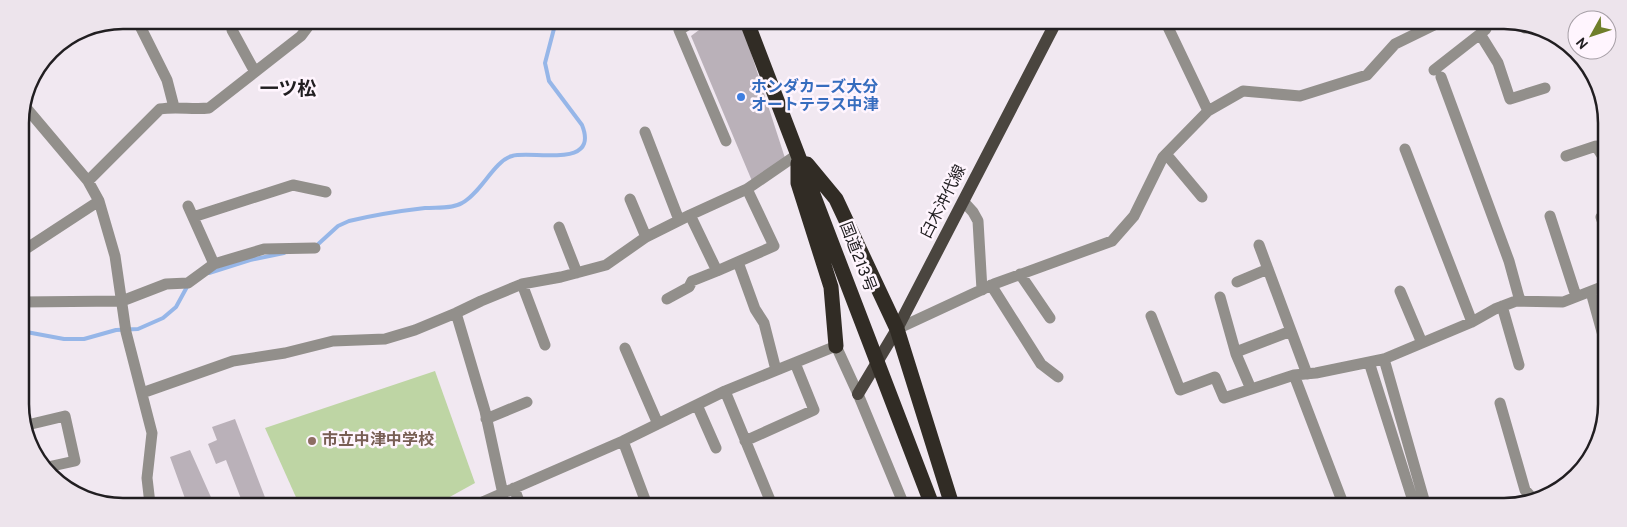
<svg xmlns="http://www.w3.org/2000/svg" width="1627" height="527" viewBox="0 0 1627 527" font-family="Overpass,'Noto Sans JP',sans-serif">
<rect width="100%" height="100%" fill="#f1e8f1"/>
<path fill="#bed5a4" d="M435 371 475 483 437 504H299L265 428Z"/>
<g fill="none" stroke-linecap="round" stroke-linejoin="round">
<path stroke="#96b6e8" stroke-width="4" d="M315 247 338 226 349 221C374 215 399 211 425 208 437 207 452 209 462 203 481 193 494 161 512 156 531 150 600 170 582 125L549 81 545 63 556 21
M209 273 250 260 284 253
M21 331 64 339H84L116 330 138 329 163 318 176 307 188 285"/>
</g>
<path fill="#bab1b9" d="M711 21 741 22 785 158 752 181 691 36Z
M235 419 266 500 254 504H243L226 460 216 464 208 444 217 440 212 427Z
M190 450 214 504H187L170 457Z"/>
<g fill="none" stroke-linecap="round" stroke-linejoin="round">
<path stroke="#928f8b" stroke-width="11" d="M137 20 167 80 174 107
M694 21 679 30 726 141
M1166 23 1208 111
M1486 23V29L1480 34 1498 63 1510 99 1545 88
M1523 24 1525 28
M232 30 255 72
M1434 70 1480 34
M1441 77 1509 261 1520 301
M23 104 88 181 99 201 115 256 126 332 152 433 147 478 150 504
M645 132 679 220
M1405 149 1472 322
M1166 154 1202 197
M1566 156 1596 146 1605 160
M88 181 160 109C177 106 192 110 209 108L301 36 313 20
M630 199 646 237
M963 201 973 212 978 221 982 290
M188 206 214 264
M690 215 717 271 774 246 747 189
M1550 216 1576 296
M193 217 293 185 326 192
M1601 217 1604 226
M559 227 577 273
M1259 245 1307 374
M21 252 99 201
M738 262 755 309 764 323 776 370
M1020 274 1050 318
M1237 282 1268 269
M522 284 545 345
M991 285 1041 364 1058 377
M1400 291 1422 343
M1591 292 1604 339
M1220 297 1236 354 1251 389
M667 299 689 287 692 281 717 271
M21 302 122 301 166 284 188 283 214 264 264 249 315 248
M1502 306 1519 365
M456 313 485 411 503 494
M1151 316 1180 390 1215 377 1224 398 1294 375
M897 329 994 284 1112 241 1134 216 1163 157 1208 111 1243 91 1300 96 1367 75 1395 44 1438 23
M625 348 658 424
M1236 352 1291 331
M1384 359 1426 507
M1369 362 1415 507
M725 391 772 505
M142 393 233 361 285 353 333 341 385 339 415 330 456 313 481 301 522 284 561 277 606 265 646 237 690 215 747 189 798 154
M22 398 27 435
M1500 403 1525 490 1533 499
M697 405 716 448
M486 419 527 402
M23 426 65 416 75 461 43 468
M623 441 647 505
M745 441 814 410 795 363
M514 488 520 504
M478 504 623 441 725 391 836 346 858 394 904 505
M1344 506 1294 375 1316 373 1384 359 1472 322 1495 309 1516 301 1563 302 1604 286"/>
<path stroke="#4a453f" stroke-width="12" d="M858 394 897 329 1056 22"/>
<path stroke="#312c25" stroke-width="15" d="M747 22 932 505
M798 163V183L831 287 836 346
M807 164 836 199 897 329 952 505"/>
</g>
<circle fill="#3f7fe0" stroke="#fff5fe" stroke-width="2" cx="741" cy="97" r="5"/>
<circle fill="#8d6e63" stroke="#fff5fe" stroke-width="2" cx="312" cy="441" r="5"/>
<g text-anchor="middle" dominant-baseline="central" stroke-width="5" stroke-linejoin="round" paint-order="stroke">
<g font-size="16" font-weight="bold" fill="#366cbe" stroke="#fff5fe" text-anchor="start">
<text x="751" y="88">ホンダカーズ大分<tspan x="751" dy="18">オートテラス中津</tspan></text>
</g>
<g font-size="16" fill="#211e21" stroke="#fff5fe">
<text transform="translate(944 202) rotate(-63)">臼木沖代線</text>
<text transform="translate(857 257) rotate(69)">国道213号</text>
</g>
<g font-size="16" font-weight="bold" fill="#785e54" stroke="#fff5fe" text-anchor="start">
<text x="322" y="441">市立中津中学校</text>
</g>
<g font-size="19" font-weight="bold" fill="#211e21" stroke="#fff5fe">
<text x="288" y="90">一ツ松</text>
</g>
</g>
<path d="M0 0H1627V527H0ZM123 29H1504A94 94 0 0 1 1598 123V404A94 94 0 0 1 1504 498H123A94 94 0 0 1 29 404V123A94 94 0 0 1 123 29Z" fill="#ede4ec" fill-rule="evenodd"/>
<path fill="none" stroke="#211e21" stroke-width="2.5" d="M123 29H1504A94 94 0 0 1 1598 123V404A94 94 0 0 1 1504 498H123A94 94 0 0 1 29 404V123A94 94 0 0 1 123 29Z"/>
<g transform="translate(1592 35) rotate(230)"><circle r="24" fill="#fff5fe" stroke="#a69fa6"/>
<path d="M0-4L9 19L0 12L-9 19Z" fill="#6f7e2b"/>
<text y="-8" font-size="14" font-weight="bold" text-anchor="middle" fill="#211e21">N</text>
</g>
</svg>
